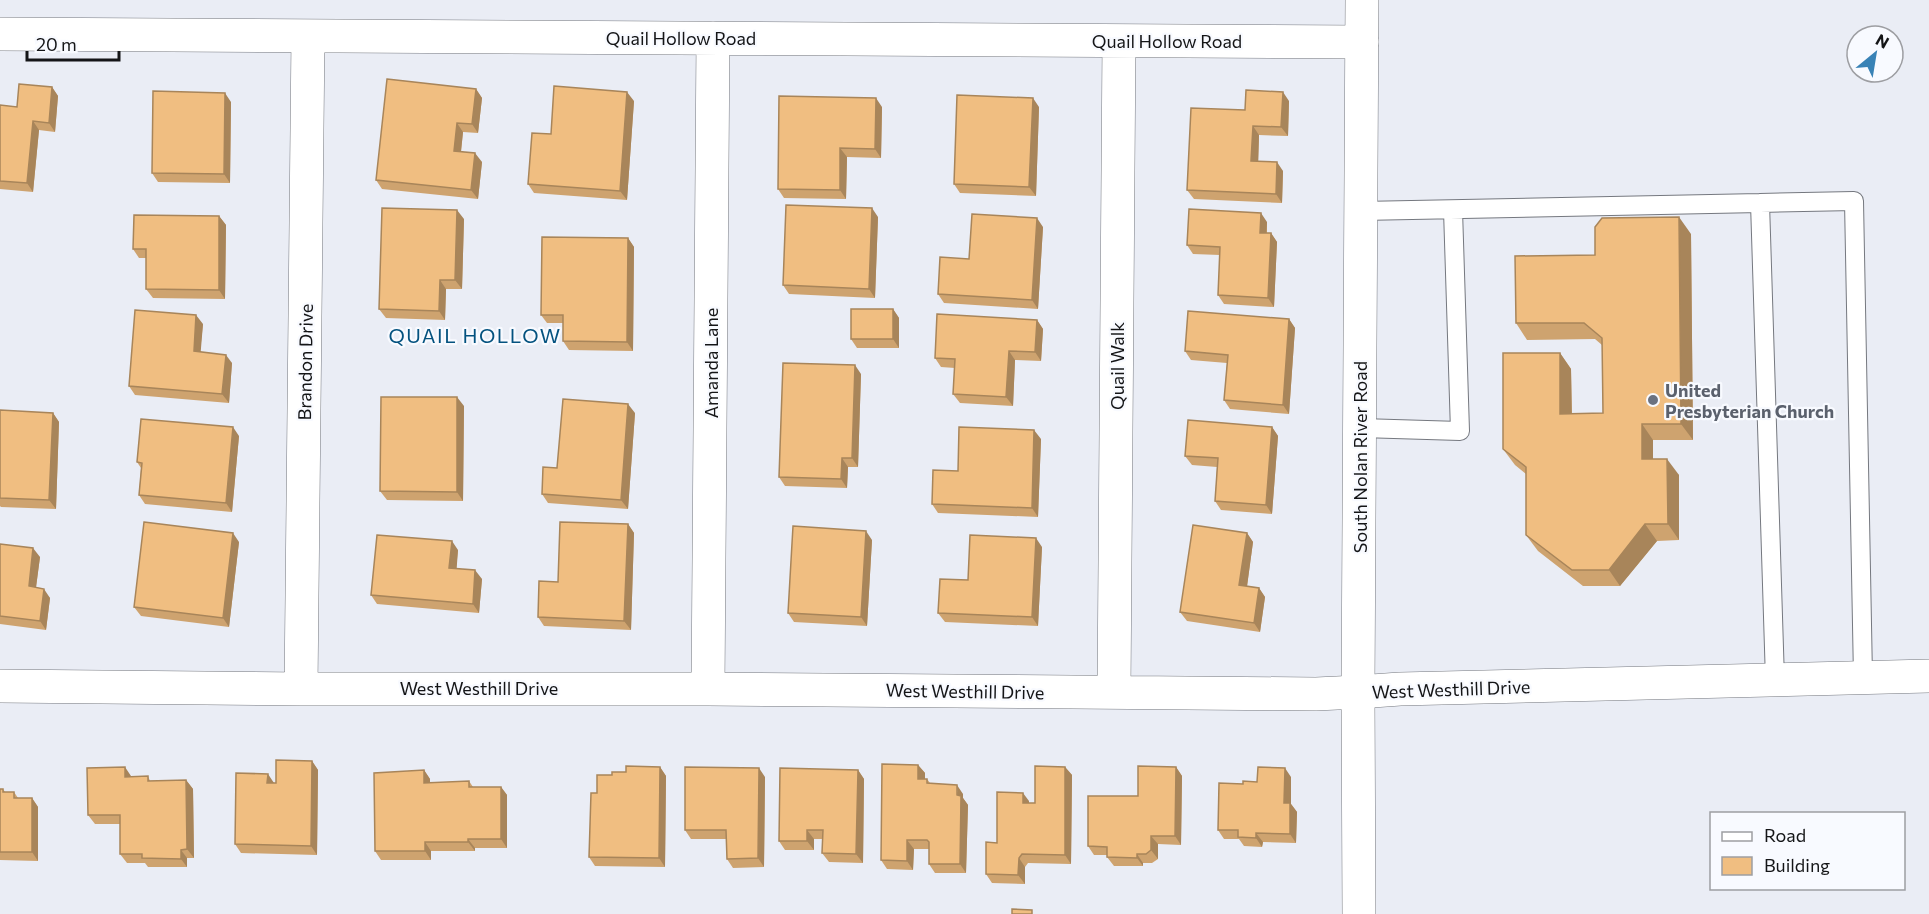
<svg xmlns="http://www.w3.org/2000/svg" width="1929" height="914" viewBox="0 0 1929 914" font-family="Commissioner,sans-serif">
<rect width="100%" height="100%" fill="#eaedf5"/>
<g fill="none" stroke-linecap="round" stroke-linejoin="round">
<defs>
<path id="service" d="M1760 203 1854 201 1863 677
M1361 211 1760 203 1775 680
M1361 428 1460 431 1453 210"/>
<path id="minor" d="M0 34 1362 42
M0 686 301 689H708L1316 694 1358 692
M301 689 308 36
M708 689 713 38
M1114 692 1119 41"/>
<path id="tertiary" d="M1358 692 1400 689 1929 676"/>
<path id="secondary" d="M1359 914 1358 692 1362 0"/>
</defs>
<use href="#service" stroke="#75787f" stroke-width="20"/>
<use href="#minor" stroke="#75787f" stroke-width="34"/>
<use href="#tertiary" stroke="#75787f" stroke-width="34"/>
<use href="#secondary" stroke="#75787f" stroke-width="34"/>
<use href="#service" stroke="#fff" stroke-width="18"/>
<use href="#minor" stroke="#fff" stroke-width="33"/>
<use href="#tertiary" stroke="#fff" stroke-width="33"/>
<use href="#secondary" stroke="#fff" stroke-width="33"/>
</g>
<path fill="#cea36f" d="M52 87 58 96 55 132 39 130 33 192 0 189V105L17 107Z
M476 89 482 98 478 133 463 132 461 152 482 162 478 199 382 189 376 180Z
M634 101 627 200 534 193 528 184 551 134Z
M1289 101 1288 136 1259 135 1258 161 1283 171 1282 203 1194 199 1187 190 1245 110Z
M231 102 230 183 158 182 152 173Z
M882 107 881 158 847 157 846 199 784 198 778 189Z
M1039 107 1036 196 960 193 954 184Z
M219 216 226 225 225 299 153 298 146 289V258H139L133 249Z
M878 217 875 298 789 294 783 285Z
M464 219 462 289H446L445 320 386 318 379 309Z
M1267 222V233H1271L1277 242 1274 307 1224 304 1218 295 1220 255 1193 254 1187 245Z
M1043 227 1038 309 944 303 938 294 969 259Z
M1691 234 1693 440H1653V459L1679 475V540L1657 541 1620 586H1583L1538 551 1526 535V474L1515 465 1503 449 1560 353 1571 369 1572 414 1603 413 1602 345 1595 339 1527 340 1516 323 1595 255Z
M628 238 634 247 633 351 569 350 563 341V323H547L541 315Z
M893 309 899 318V348H857L851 339Z
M1289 319 1295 328 1289 414 1230 409 1224 400 1227 363 1191 360 1185 351Z
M1037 320 1043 329 1041 361 1015 360 1013 406 960 403 953 394 955 368 941 367 935 358Z
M203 324 200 352 232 363 229 403 135 395 129 386Z
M861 374 858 467H848L847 488 785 486 779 477Z
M464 406 463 501 387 500 380 491Z
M0 410 53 413 59 422 56 509 1 507 0 506Z
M635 413 628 509 548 503 542 494 557 468Z
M1272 427 1278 436 1272 514 1221 510 1215 501 1217 467 1192 465 1185 456Z
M239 436 232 512 145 504 139 495 141 468 137 462Z
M1041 439 1038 517 938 513 932 504 958 471Z
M628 524 634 533 631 630 544 626 538 617 558 582Z
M1247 533 1253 542 1247 586 1259 588 1265 597 1260 632 1187 621 1180 612Z
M872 540 867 626 794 622 788 613Z
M239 542 229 627 141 616 134 607Z
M0 544 40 557 36 587 50 598 46 630 0 624Z
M1042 547 1038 626 945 622 938 613Z
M458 550 456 569 482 579 479 613 377 604 371 595Z
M312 761 318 770 317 855 241 853 235 844 274 783H276Z
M918 765 925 773V779H927L930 783 963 794V798L968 805 966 873H935L929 864V849H914L913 870 887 869 881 860Z
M660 767 666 776 665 867 595 866 589 857 597 793 612 775Z
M1065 767 1072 775 1071 864 1028 863 1025 867V884L992 883 986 874 997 843 1029 801V803H1035Z
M1176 767 1182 776 1181 845 1158 844V859L1152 863H1143V866H1114L1107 857V855H1094L1088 846 1138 796Z
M424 770 430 779V783L469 781 473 787H501L507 795V848H475V851H431V860H381L375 851Z
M858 770 864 779 863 863 829 862 822 853 823 839H814V850H785L779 841Z
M131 776V777L148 776 150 781 186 780 193 789 194 858H187V867H148L145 863H127L120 854V824H95L88 815Z
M765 777 764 867 733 868 727 859 726 839H691L685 830Z
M1291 777V804L1297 812 1296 843 1263 842 1262 847 1244 846 1239 839H1224L1218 830 1257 782Z
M0 789H3L5 792H14L18 798H32L38 807V861L0 860Z"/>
<path fill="#a8855a" d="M52 87 58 96 55 132 49 123Z
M476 89 482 98 478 133 472 124Z
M627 92 634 101 627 200 620 191Z
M1283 92 1289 101 1288 136 1281 127Z
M225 93 231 102 230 183 224 174Z
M876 98 882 107 881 158 875 149Z
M1033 98 1039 107 1036 196 1029 187Z
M33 121 39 130 33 192 27 183Z
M457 123 463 132 460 160 454 151Z
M1253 126 1259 135 1258 170 1251 161Z
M840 148 847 157 846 199 840 190Z
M475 153 482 162 478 199 471 190Z
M1277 162 1283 171 1282 203 1276 194Z
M872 208 878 217 875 298 869 289Z
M457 210 464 219 462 289 455 280Z
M1261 213 1267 222 1266 242 1260 233Z
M219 216 226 225 225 299 219 290Z
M1679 217 1691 234 1693 440 1681 424Z
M1037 218 1043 227 1038 309 1032 300Z
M1271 233 1277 242 1274 307 1268 298Z
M628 238 634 247 633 351 627 342Z
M440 280 446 289 445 320 439 311Z
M893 309 899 318V348L893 339Z
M196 315 203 324 200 360 194 351Z
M1289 319 1295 328 1289 414 1283 405Z
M1037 320 1043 329 1041 361 1035 352Z
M1009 351 1015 360 1013 406 1006 397Z
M1560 353 1571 369 1572 430 1560 414Z
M226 355 232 363 229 403 222 394Z
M855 365 861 374 858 467 852 458Z
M457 397 464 406 463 501 457 492Z
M628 404 635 413 628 509 621 500Z
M53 413 59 422 56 509 49 500Z
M1642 424 1653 440V475L1642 459Z
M233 427 239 436 232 512 226 503Z
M1272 427 1278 436 1272 514 1266 505Z
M1034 430 1041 439 1038 517 1032 508Z
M842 458 848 467 847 488 841 479Z
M1667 459 1679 475V540L1668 524Z
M628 524 634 533 631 630 624 621Z
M1645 524 1657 541 1620 586 1609 570Z
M866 531 872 540 867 626 861 617Z
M233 533 239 542 229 627 223 618Z
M1247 533 1253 542 1246 594 1239 585Z
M1036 538 1042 547 1038 626 1032 617Z
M452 541 458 550 456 577 449 568Z
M33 548 40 557 35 595 29 586Z
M475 570 482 579 479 613 473 604Z
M1259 588 1265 597 1260 632 1254 623Z
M44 589 50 598 46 630 40 621Z
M312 761 318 770 317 855 311 846Z
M918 765 925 773V787L918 779Z
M125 767 131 776V786L125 777Z
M660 767 666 776 665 867 659 858Z
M1065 767 1072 775 1071 864 1065 855Z
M1176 767 1182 776 1181 845 1175 836Z
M759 768 765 777 764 867 758 858Z
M1285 768 1291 777V804L1297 812 1296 843 1290 834 1284 803Z
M424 770 430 779V792L424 783Z
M858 770 864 779 863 863 856 854Z
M268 774 274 783H267Z
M186 780 193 789 194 858 187 849Z
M957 785 963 794V798L968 805 966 873 960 864Z
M501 787 507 795V848L501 839Z
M1023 793 1029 801V812L1023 803Z
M32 798 38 807V861L32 852Z
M807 830 814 839V850L807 841Z
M1256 833 1263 842 1262 847 1256 838Z
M1151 836 1158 844V859L1151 850Z
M468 839 475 848V851L468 842Z
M907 840 914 849 913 870 907 861Z
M425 842 431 851V860L425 851Z
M181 850 187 858V867L181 859Z
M1137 854 1143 863V866L1137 858Z
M1019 858 1025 867V884L1018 875Z"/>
<path fill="#f0be81" stroke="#a8855a" stroke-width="1.5" d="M387 79 476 89 472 124 457 123 454 151 475 153 471 190 376 180Z
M19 84 52 87 49 123 33 121 27 183 0 181V105L17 107Z
M554 86 627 92 620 191 528 184 532 133 551 134Z
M1246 90 1283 92 1281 127 1253 126 1251 161 1277 162 1276 194 1187 190 1191 108 1245 110Z
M153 91 225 93 224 174 152 173Z
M957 95 1033 98 1029 187 954 184Z
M779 96 876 98 875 149 840 148V190L778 189Z
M786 205 872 208 869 289 783 285Z
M382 208 457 210 455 280H440L439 311 379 309Z
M1189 209 1261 213 1260 233H1271L1268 298 1218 295 1220 247 1187 245Z
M972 214 1037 218 1032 300 938 294 940 257 969 259Z
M134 215 219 216V290L146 289V249H133Z
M1679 217 1681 424H1642V459H1667L1668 524H1645L1609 570H1572L1526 535V467L1503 449V353H1560V414L1603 413 1602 338 1584 323H1516L1515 256 1595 255V227L1602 218Z
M542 237 628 238 627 342 563 341V315H541Z
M851 309H893V339H851Z
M135 310 196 315 194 351 226 355 222 394 129 386Z
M1188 311 1289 319 1283 405 1224 400 1228 355 1185 351Z
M937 314 1037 320 1035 352 1009 351 1006 397 953 394 955 359 935 358Z
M783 363 855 365 852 458H842L841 479 779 477Z
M381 397H457V492L380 491Z
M563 399 628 404 621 500 542 494 543 467 557 468Z
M0 410 53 413 49 500 0 498Z
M141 419 233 427 226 503 139 495 142 463 137 462Z
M1188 420 1272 427 1266 505 1215 501 1218 458 1185 456Z
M959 427 1034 430 1032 508 932 504 933 470 958 471Z
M144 522 233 533 223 618 134 607Z
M560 522 628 524 624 621 538 617 539 581 558 582Z
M1193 525 1247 533 1239 585 1259 588 1254 623 1180 612Z
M793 526 866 531 861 617 788 613Z
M377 535 452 541 449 568 475 570 473 604 371 595Z
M970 535 1036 538 1032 617 938 613 940 579 968 580Z
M0 544 33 548 29 586 44 589 40 621 0 616Z
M276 760 312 761 311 846 235 844 236 773 268 774 267 783H276Z
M882 764 918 765V779H927V783L957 785V795L961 796 960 864H929V842L927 840H907V861L881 860Z
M626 766 660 767 659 858 589 857 591 793H597V775H612V772H626Z
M1035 766 1065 767V855L1022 854 1019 858 1018 875 986 874V842L997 843V792L1023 793V803H1035Z
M1138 766 1176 767 1175 836H1151V850L1146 854H1137V858L1107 857V847L1088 846V796H1138Z
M125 767V777L148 776V781L186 780 187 849 181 850V859L142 858V854H120V815H88L87 768Z
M685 767 759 768 758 858 727 859 726 830H685Z
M1258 767 1285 768 1284 803H1290V834L1256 833V838L1238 837V830H1218L1219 783 1243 784V781L1257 782Z
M780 768 858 770 856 854 822 853 823 830H807V841H779Z
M424 770V783L469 781V787H501V839H468V842H425V851H375L374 773Z
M0 789H3V792H14V798H32V852H0Z
M1012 909 1032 910V914H1012Z"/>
<circle fill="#6b7280" stroke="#f8faff" stroke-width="2" cx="1653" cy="400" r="6"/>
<g text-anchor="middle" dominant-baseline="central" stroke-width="4.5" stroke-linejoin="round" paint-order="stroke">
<g font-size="18" fill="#141517" stroke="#f8faff">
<text x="681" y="38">Quail Hollow Road</text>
<text x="1167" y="41">Quail Hollow Road</text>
<text transform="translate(305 362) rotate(-89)">Brandon Drive</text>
<text transform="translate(711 363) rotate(-90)">Amanda Lane</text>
<text transform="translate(1117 366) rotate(-90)">Quail Walk</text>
<text transform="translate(1360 457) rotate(-90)">South Nolan River Road</text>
<text x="479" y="688">West Westhill Drive</text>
<text transform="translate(1451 689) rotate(-2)">West Westhill Drive</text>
<text transform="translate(965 691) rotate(1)">West Westhill Drive</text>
</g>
<g font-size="18" font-weight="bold" fill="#5b616d" stroke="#f8faff" text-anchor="start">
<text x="1665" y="390">United<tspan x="1665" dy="21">Presbyterian Church</tspan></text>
</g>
<g font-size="20" letter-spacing="1.5" fill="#04527f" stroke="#f8faff">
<text x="475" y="335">QUAIL HOLLOW</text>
</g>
</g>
<rect x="1710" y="812" width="195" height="78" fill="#f8faff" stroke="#9d9ea2" stroke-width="1.5"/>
<rect x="1722" y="832" width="30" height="9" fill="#ffffff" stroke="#9d9ea2" stroke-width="1.5"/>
<text x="1764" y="842" font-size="18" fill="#141517">Road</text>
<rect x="1722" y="857" width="30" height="18" fill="#f0be81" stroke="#9d9ea2" stroke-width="1.5"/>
<text x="1764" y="872" font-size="18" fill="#141517">Building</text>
<g transform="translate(1875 54) rotate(30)"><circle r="28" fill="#f8faff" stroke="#9d9ea2" stroke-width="1.5"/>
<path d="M0-4.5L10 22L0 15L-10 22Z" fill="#3882b6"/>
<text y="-9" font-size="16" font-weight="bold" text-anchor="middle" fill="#141517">N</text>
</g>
<path d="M27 51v9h92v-9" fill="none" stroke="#141517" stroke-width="3"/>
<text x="36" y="51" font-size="18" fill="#141517" stroke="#f8faff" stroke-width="4.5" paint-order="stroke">20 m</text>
</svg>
